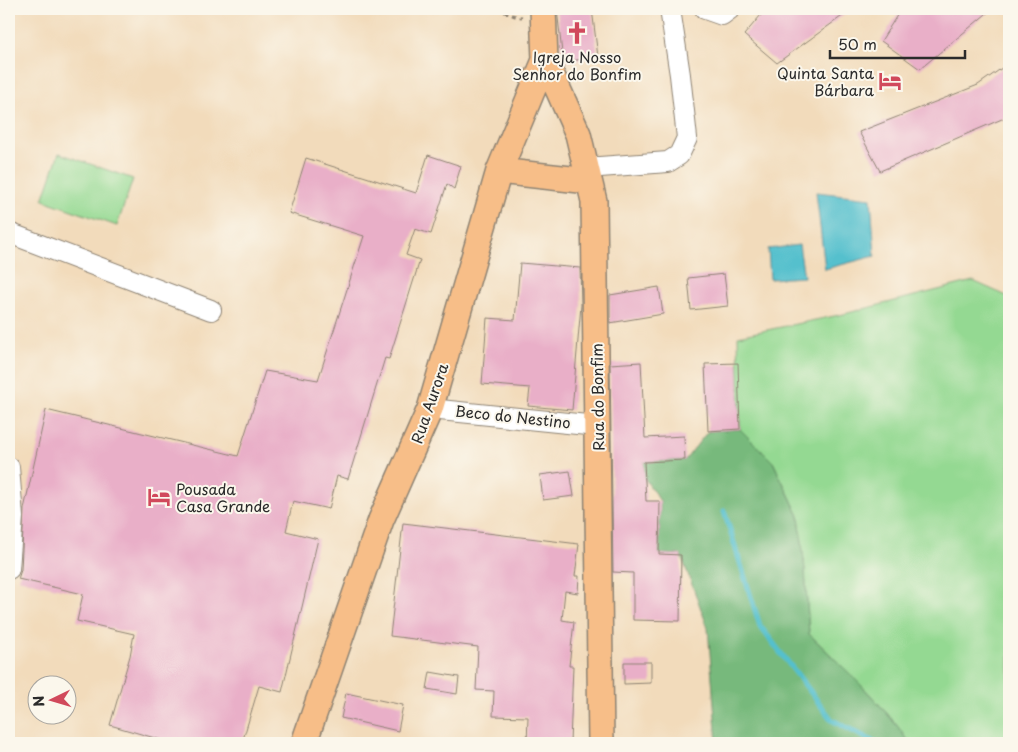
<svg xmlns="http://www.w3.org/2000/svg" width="1018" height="752" viewBox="0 0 1018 752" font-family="'Playpen Sans',sans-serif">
<rect width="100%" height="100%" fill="#fbf7ec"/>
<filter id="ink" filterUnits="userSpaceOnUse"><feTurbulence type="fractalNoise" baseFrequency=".02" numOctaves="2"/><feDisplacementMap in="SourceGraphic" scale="10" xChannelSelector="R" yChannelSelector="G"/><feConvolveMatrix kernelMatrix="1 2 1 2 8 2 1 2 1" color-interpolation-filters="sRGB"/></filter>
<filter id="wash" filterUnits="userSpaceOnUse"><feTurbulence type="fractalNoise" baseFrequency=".0096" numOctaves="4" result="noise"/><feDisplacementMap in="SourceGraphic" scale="20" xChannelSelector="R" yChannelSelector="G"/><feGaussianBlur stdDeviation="1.12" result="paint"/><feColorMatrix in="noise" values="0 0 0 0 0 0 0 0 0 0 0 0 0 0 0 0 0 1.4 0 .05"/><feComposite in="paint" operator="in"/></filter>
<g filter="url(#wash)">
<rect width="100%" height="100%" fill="#f2dbbb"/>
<path fill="#94d992" stroke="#60825e" d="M59 153 133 179 117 226 43 200Z
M973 281 1009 297V743H910C881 702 845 669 809 634L805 570 799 516 773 462 740 429 738 336 844 314Z"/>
<path fill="#77b97c" stroke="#517254" d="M740 429 773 462 799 516 805 570 809 634C845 669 881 702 910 743H717L708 628 681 555 659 554 660 501 645 479 644 462 685 460 708 431Z"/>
<path fill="#54c0cd" stroke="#40767c" d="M816 192 871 198 875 256 825 269Z
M799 245 804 277 770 279 768 249Z"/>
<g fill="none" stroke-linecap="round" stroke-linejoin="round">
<path stroke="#54c0cd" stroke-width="5.5" d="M724 511 760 626 832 720 876 743"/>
</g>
<g id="blocks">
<path fill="#e9afc8" d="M557 9H592L598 57 563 62Z
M766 9H852L777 63 744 35Z
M901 9H992L920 69 881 41Z
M1009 63V116L880 171 859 132 978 85Z
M428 155 461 166 454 189 447 184 431 234 415 229 406 255 420 260 389 359 385 358 348 479 337 476 329 509 293 501 286 531 318 539 282 692 259 686 242 743H172L110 725 130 656 134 634 77 621 83 594 18 579 21 570 24 509 46 410 238 456 265 371 318 380 364 236 289 213 306 158 416 193Z
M520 263 580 268 581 305 572 410 528 406 530 388 482 384 487 318 515 320Z
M724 274 728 306 691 310 688 278Z
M659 287 663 314 610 323V295Z
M641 362 645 438 684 436 685 460 644 462 646 501H660L659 554 681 555 680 621 633 620V573L613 572 610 364Z
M738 363 740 429 708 431 705 364Z
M570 471 574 496 543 500 540 475Z
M403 523 579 544 575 576H579L578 593 565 591 562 620 574 622 569 666H573L570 743H527L528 717 493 716 494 691 476 690 478 647 390 636Z
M624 662H651V683L624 684Z
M430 672 459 677 457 694 427 689Z
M346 693 403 705 398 731 341 718Z"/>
</g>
</g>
<g filter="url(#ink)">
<use href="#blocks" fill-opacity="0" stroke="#8e8373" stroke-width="1"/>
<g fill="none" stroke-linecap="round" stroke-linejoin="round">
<defs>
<path id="minor" d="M705 9 722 15 730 9
M586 168 668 162 679 155 687 138 680 75 670 9
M9 233 211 310
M430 409 597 426
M9 467 13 517 9 569"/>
<path id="major" d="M543 9 545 60 578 134 594 201 601 743
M499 171 589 181
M304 743 381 520 430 409 499 171 545 60"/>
</defs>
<use href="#minor" stroke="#8e8373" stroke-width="22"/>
<use href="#major" stroke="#8e8373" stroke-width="28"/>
<path stroke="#8e8373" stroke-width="3" stroke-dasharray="4 4" stroke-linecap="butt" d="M497 9 515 16 522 17"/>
<use href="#minor" stroke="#fff" stroke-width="20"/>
<use href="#major" stroke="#f7be88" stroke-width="25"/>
</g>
</g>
<defs>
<symbol id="church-bare" viewBox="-9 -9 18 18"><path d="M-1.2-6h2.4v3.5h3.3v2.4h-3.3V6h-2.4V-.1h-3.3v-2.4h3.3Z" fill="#d1495b" stroke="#fbf7ec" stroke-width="2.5" paint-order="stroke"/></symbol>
<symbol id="hotel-bare" viewBox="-9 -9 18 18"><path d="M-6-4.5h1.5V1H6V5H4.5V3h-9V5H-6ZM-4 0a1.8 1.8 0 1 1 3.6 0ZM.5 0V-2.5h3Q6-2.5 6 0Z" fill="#d1495b" stroke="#fbf7ec" stroke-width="2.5" paint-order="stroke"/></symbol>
</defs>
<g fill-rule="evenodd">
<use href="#church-bare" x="561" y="17" width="32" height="32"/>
<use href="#hotel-bare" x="874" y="65" width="32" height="32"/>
<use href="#hotel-bare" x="143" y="481" width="32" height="32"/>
</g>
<g text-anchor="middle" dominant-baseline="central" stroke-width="4" stroke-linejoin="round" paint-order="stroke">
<g font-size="15" fill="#2b2b2b" stroke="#fbf7ec">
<text x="577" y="56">Igreja Nosso<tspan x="577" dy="17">Senhor do Bonfim</tspan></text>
<text x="874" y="72" text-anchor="end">Quinta Santa<tspan x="874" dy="17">Bárbara</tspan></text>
<text x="176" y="488" text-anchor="start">Pousada<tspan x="176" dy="17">Casa Grande</tspan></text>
</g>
<g font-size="15" fill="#2b2b2b" stroke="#fbf7ec">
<text transform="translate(597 397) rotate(-91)">Rua do Bonfim</text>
<text transform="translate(429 403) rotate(-71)">Rua Aurora</text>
<text transform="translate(513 416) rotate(6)">Beco do Nestino</text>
</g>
</g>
<rect width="1018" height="752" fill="none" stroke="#fbf7ec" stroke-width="30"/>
<g transform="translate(52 700) rotate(265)"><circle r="24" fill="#fbf7ec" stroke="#a8a59f"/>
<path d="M0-4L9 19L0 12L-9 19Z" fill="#d1495b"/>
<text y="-8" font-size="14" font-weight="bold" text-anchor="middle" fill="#2b2b2b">N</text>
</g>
<path d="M830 50v8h135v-8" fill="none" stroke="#2b2b2b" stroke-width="2.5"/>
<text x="838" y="50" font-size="15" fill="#2b2b2b" stroke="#fbf7ec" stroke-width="4" paint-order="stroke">50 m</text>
</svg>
